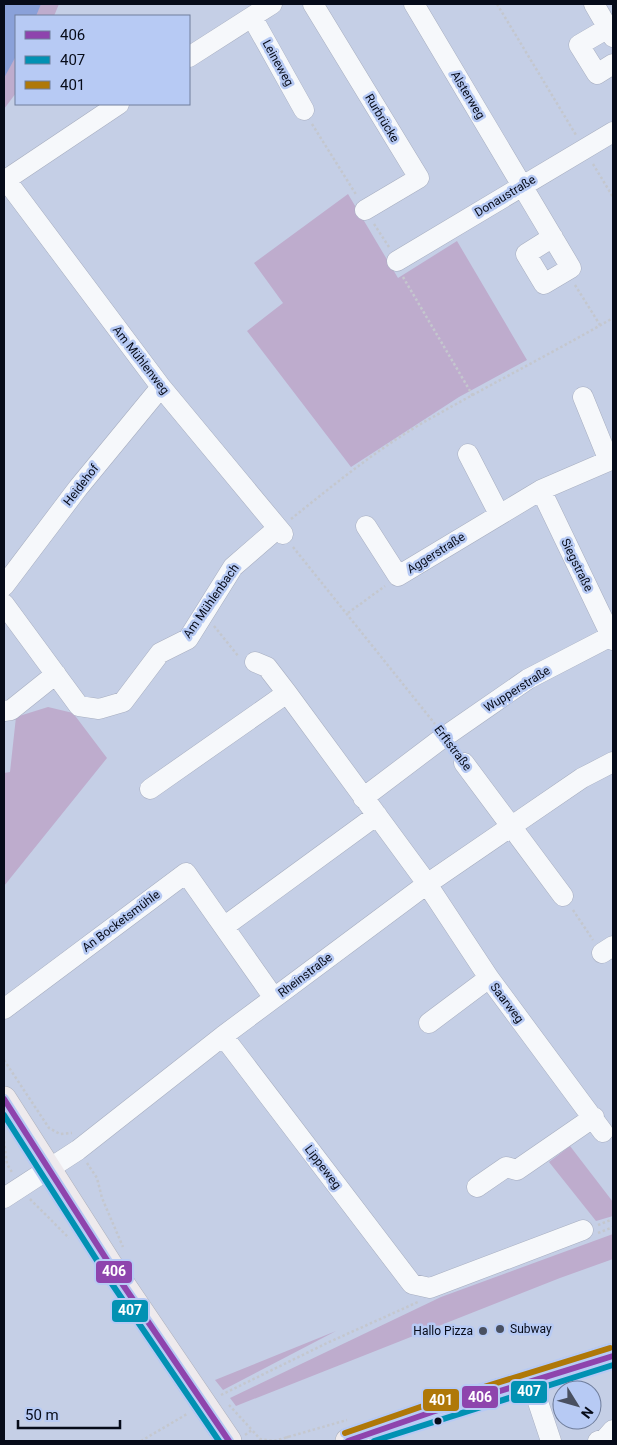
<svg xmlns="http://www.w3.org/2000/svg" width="617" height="1445" viewBox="0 0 617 1445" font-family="Roboto,sans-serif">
<rect width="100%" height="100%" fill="#c5cfe6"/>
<path fill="#beaccd" d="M4 4H59L54 16H16V93L4 109Z
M348 194 398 278 457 241 527 360 459 397 351 467 247 331 283 303 254 263Z
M48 707 73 713 107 758 4 886V773L10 772 16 717Z
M570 1146 613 1202V1216L596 1221 549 1162Z
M613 1234V1259L560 1278 236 1406 230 1398 441 1297Z
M336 1331 223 1390 215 1380Z"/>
<path fill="#8aa1d9" d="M4 4H41L36 16H16V56L4 78Z"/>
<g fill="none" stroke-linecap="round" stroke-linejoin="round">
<defs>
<path id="minor" d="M313 4 419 178 365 210
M414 4 571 268 544 284 526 254 553 237
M594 4 613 37
M252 17 304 110
M608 28 579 45 597 74 613 64
M189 57 272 4
M6 180 161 387 283 534
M4 181 119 104
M397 261 613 132
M583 397 609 461
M468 454 499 514
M541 490 613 640
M366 526 398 576 541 490 613 459
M4 586 78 488 161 387
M4 604 79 706 99 709 123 702 160 653 188 639 233 567 278 528
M255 662 267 667 287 693 423 878 489 978 603 1132
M4 711 11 710 56 674
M450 733 528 679 613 635
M464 763 563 896
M150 789 287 693
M363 798 445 736
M225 926 377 815
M602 953 613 946
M4 1009 186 873 274 998
M429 1023 489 978
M223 1036 412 1284 430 1288 583 1230
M477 1187 506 1167 517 1170 594 1117
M4 1198 78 1150 223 1036 427 884 582 778 613 762
M531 1381 551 1441
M598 1441 605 1439 613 1430"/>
<path id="major" d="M4 1099 119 1279 229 1441
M348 1441 432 1412 613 1356"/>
</defs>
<use href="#minor" stroke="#a7aec0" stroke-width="21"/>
<use href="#major" stroke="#abafbb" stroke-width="26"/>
<path stroke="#c4c7ce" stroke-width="2.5" stroke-dasharray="2.5 2.5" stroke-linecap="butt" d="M497 4 576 135
M312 124 357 196
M593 164 613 197
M374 224 389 247
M403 277 473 396
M575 285 600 325
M291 519C336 483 382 445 433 417 493 383 554 352 613 318
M293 547 435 724
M348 613 385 586
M214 626 239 657
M573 910 593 940
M4 1060 49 1128 60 1134 72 1133
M4 1141 7 1164 13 1174
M87 1163 97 1178 102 1198 123 1247
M30 1199 69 1238
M598 1225 613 1219
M598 1233 613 1227
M221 1395 327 1343 418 1302
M229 1405 252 1430
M245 1435 252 1430 260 1439 274 1441 347 1420
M287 1436 289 1441
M141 1441 187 1414"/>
<use href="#minor" stroke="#f6f8fb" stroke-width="20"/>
<use href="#major" stroke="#eeeaed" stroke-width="25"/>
<defs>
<path id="bus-1" d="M4 1099 119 1279 229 1441
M348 1441 432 1412 613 1356"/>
<path id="bus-2" d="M4 1115 112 1284 219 1441
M374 1441 613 1365"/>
<path id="bus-3" d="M345 1433 429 1404 610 1348"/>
</defs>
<use href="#bus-1" stroke="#b7caf4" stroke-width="10"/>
<use href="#bus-2" stroke="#b7caf4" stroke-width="10"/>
<use href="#bus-3" stroke="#b7caf4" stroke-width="10"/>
<use href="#bus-1" stroke="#8e44ad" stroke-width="6"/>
<use href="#bus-2" stroke="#0191b3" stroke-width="6"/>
<use href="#bus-3" stroke="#af7808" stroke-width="6"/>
</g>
<g fill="#495061" stroke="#b7caf4" stroke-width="2">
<circle cx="500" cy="1329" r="5"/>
<circle cx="483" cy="1331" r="5"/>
</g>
<circle fill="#060b19" stroke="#b7caf4" stroke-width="2" cx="438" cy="1421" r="4.5"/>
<g text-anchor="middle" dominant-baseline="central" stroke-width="5" stroke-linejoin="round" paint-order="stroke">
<g font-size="12" fill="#060b19" stroke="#b7caf4">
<text transform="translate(278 63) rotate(61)">Leineweg</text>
<text transform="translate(468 95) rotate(59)">Alsterweg</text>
<text transform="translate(382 118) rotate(59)">Rurbrücke</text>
<text transform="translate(505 196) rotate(-31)">Donaustraße</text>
<text transform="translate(141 360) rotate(52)">Am Mühlenweg</text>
<text transform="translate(81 485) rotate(-52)">Heidehof</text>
<text transform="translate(436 553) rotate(-32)">Aggerstraße</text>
<text transform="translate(577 565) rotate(64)">Siegstraße</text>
<text transform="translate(211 601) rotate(-55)">Am Mühlenbach</text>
<text transform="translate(517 689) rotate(-32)">Wupperstraße</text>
<text transform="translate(453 748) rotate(53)">Erftstraße</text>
<text transform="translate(121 921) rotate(-37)">An Bocketsmühle</text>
<text transform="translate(305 975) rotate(-37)">Rheinstraße</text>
<text transform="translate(507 1003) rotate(53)">Saarweg</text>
<text transform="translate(323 1167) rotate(53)">Lippeweg</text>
</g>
<g font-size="12" fill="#060b19" stroke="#b7caf4" text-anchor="start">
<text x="510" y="1329">Subway</text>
<text x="473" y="1331" text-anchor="end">Hallo Pizza</text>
</g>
</g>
<g stroke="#b7caf4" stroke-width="2">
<rect x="95" y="1260" width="38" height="24" rx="5" fill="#8e44ad"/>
<rect x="111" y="1299" width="38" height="24" rx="5" fill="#0191b3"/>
<rect x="510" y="1380" width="38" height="24" rx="5" fill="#0191b3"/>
<rect x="461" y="1385" width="38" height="24" rx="5" fill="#8e44ad"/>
<rect x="422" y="1388" width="38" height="24" rx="5" fill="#af7808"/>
</g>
<g font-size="14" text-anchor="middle" font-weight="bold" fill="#fff">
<text x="114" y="1276">406</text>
<text x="130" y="1315">407</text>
<text x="529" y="1396">407</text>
<text x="480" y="1402">406</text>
<text x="441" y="1405">401</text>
</g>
<rect width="617" height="1445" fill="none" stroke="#060b19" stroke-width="10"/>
<rect x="15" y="15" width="175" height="90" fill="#b7caf4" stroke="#707e9c"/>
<rect x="25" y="31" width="25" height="8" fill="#8e44ad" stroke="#707e9c"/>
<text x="60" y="40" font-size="15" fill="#060b19">406</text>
<rect x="25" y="56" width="25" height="8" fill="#0191b3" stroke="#707e9c"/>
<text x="60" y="65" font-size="15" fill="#060b19">407</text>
<rect x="25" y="81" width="25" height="8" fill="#af7808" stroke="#707e9c"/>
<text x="60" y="90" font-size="15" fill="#060b19">401</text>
<g transform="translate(577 1405) rotate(127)"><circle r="24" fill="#b7caf4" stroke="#707e9c"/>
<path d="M0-4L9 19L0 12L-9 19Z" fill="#495061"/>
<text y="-8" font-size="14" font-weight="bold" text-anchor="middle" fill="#060b19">N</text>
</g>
<path d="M18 1420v8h102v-8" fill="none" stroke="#060b19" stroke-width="2.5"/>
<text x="25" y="1420" font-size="15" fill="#060b19" stroke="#b7caf4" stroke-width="4" paint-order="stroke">50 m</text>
</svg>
